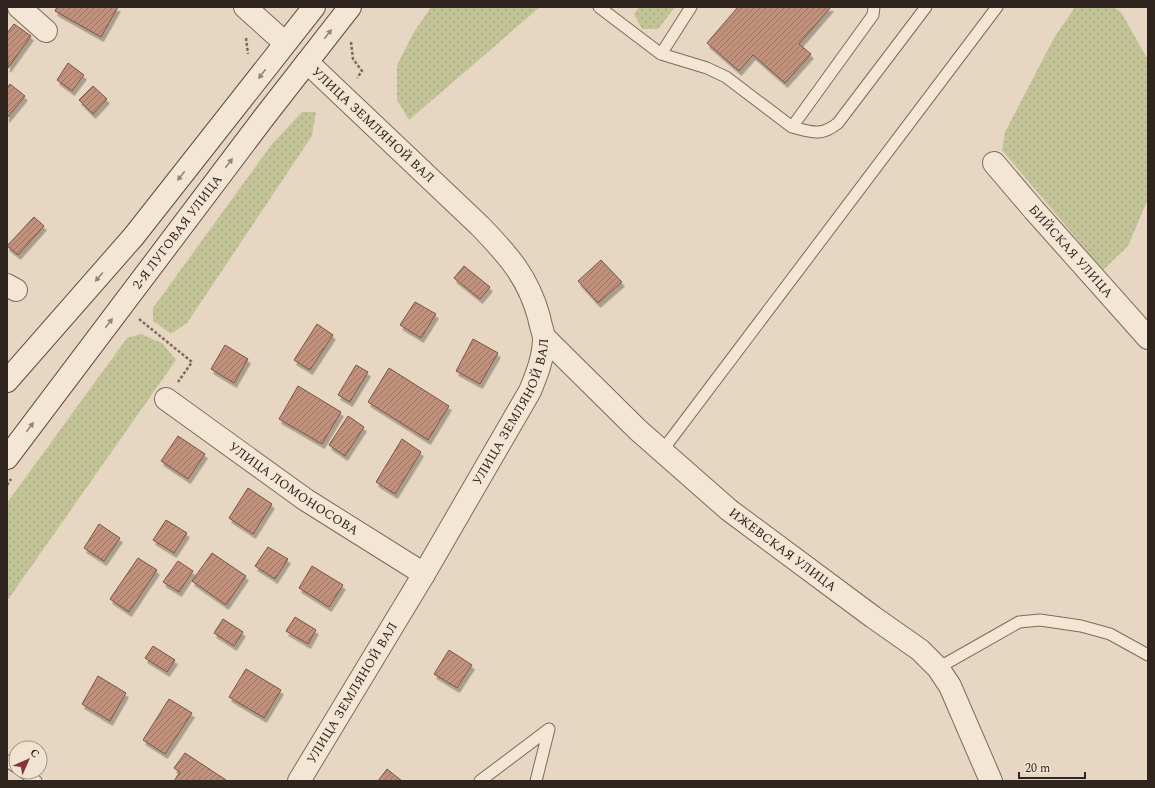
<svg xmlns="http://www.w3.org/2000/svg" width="1155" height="788" viewBox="0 0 1155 788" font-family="Spectral,serif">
<defs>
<pattern id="grass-dots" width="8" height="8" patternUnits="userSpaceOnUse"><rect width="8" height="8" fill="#c3c398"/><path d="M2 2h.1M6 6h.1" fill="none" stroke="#a8a783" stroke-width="1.8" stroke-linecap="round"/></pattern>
<pattern id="building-hatch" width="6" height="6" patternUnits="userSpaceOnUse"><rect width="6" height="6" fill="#c0917c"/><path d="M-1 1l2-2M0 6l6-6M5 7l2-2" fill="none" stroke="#9c7665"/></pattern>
<filter id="shadow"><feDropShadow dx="2.5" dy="4.5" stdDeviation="0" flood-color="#0004"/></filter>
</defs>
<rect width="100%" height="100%" fill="#e7d7c2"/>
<path fill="url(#grass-dots)" d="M431 7H540L409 120 397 100V65L414 32Z
M639 7H675L658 29H642L634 14Z
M1075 7H1113L1121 12 1148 60V199L1128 246 1103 270 1002 150 1005 132 1054 38Z
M302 112H316L312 136 187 323 171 334 153 321V308L272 144Z
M141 334 162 343 176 360 7 601V503L127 338Z"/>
<path fill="url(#building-hatch)" stroke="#7a5345" filter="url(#shadow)" d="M57 7H118L101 37 55 11Z
M738 7H831L799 44 811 54 785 83 753 55 739 71 707 43Z
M14 24 31 36 8 68 7 33Z
M68 63 84 75 72 91 57 80Z
M10 84 25 96 7 118V88Z
M93 86 107 99 93 114 79 100Z
M34 217 44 226 18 255 7 246Z
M601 260 622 282 598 303 578 281Z
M464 266 490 287 480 299 454 278Z
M415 302 436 314 421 338 400 325Z
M317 324 333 335 310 370 294 360Z
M473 339 498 353 480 384 456 371Z
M225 345 248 359 234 383 211 369Z
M356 365 368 372 350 402 338 395Z
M389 368 449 406 428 440 368 402Z
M298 386 341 412 322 444 279 419Z
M348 416 364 427 345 456 329 445Z
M178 436 205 454 188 479 161 461Z
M402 439 421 452 395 494 376 482Z
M248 488 272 504 253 534 229 518Z
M166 520 187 533 174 553 153 540Z
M99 524 120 538 104 561 84 548Z
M268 547 288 559 275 579 255 566Z
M212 553 246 576 226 605 192 581Z
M138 558 157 570 129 612 110 599Z
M178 561 193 571 179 592 163 582Z
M312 566 343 585 329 607 299 588Z
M295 617 316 630 308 644 286 631Z
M223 619 243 632 234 646 214 633Z
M153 646 175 660 167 672 145 658Z
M449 650 472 665 457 688 434 674Z
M246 669 281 690 264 718 229 697Z
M98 676 126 693 110 721 82 704Z
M169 699 192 713 165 754 143 740Z
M185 753 226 780 225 781H174L180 772 174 768Z
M387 769 402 781H378Z"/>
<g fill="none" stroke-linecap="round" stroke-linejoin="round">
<defs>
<path id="lane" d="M599 7 661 54 707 68 726 77 792 127 873 15 874 7
M661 54 691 7
M792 127C811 132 821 137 838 123L926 7
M662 451 997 7
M938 668 1019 622 1040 620 1081 626 1110 634 1148 655
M7 761 16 767
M23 772 36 781
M480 781 549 729 536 781"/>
<g id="street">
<path d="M19 7 46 31"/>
<path d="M245 7 285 43"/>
<path id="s1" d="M994 163 1034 210 1148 338"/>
<path d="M7 285 16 290"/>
<path id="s2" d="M544 337 638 430 729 510 873 617 920 650 938 668 950 686 991 781"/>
<path id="s3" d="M166 399 306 500 424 574"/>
<path id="s4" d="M299 781 424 574 530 391C537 374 544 356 544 338 543 331 540 324 539 317 528 277 508 255 480 226L307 62"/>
</g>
<g id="secondary">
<path d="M7 381 134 236 314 7"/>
<path id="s5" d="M7 458 265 116 350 7"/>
</g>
</defs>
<use href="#lane" stroke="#7e6a5b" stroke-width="13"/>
<use href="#street" stroke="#7e6a5b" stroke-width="24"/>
<use href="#secondary" stroke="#604b3f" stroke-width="24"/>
<path stroke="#7e6a5b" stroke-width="2.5" stroke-dasharray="3 2" stroke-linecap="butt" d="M246 38 248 54
M351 42 353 59 362 71 357 78
M139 319 192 362 178 382
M7 485 11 479"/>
<use href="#lane" stroke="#f3e6d4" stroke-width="11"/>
<use href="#street" stroke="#f3e6d4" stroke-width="22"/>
<use href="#secondary" stroke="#f3e6d4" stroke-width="22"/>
</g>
<defs><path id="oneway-solid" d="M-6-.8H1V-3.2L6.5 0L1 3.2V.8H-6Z"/></defs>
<g fill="#928579">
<use href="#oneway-solid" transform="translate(328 34) rotate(-52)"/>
<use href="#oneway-solid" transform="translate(262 74) rotate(127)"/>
<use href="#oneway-solid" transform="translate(229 163) rotate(-53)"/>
<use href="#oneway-solid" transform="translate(181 176) rotate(128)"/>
<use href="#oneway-solid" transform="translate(99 277) rotate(130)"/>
<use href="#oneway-solid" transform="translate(109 323) rotate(-53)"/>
<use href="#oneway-solid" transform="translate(30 427) rotate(-53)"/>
</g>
<g text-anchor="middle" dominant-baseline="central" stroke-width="3" stroke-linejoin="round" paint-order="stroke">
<g font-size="13" fill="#30241e" stroke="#f0e3d0">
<text transform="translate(373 125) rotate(43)">УЛИЦА ЗЕМЛЯНОЙ ВАЛ</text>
<text stroke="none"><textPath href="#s5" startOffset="283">2-Я ЛУГОВАЯ УЛИЦА</textPath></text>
<text stroke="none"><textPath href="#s1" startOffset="117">БИЙСКАЯ УЛИЦА</textPath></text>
<text stroke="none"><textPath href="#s4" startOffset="427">УЛИЦА ЗЕМЛЯНОЙ ВАЛ</textPath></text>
<text stroke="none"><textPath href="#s3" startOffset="156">УЛИЦА ЛОМОНОСОВА</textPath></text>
<text stroke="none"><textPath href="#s2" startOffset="320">ИЖЕВСКАЯ УЛИЦА</textPath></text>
<text stroke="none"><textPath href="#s4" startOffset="103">УЛИЦА ЗЕМЛЯНОЙ ВАЛ</textPath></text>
</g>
</g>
<rect width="1155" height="788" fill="none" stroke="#30241e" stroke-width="16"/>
<g transform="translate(28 760) rotate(45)"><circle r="19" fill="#f0e3d0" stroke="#a39789"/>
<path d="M0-3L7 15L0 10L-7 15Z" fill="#85343e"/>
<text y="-6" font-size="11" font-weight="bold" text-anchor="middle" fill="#30241e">С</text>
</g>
<path d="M1019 772v6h66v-6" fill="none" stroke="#30241e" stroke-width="2"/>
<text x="1025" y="772" font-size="12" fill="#30241e" stroke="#f0e3d0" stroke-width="3" paint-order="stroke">20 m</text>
</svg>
